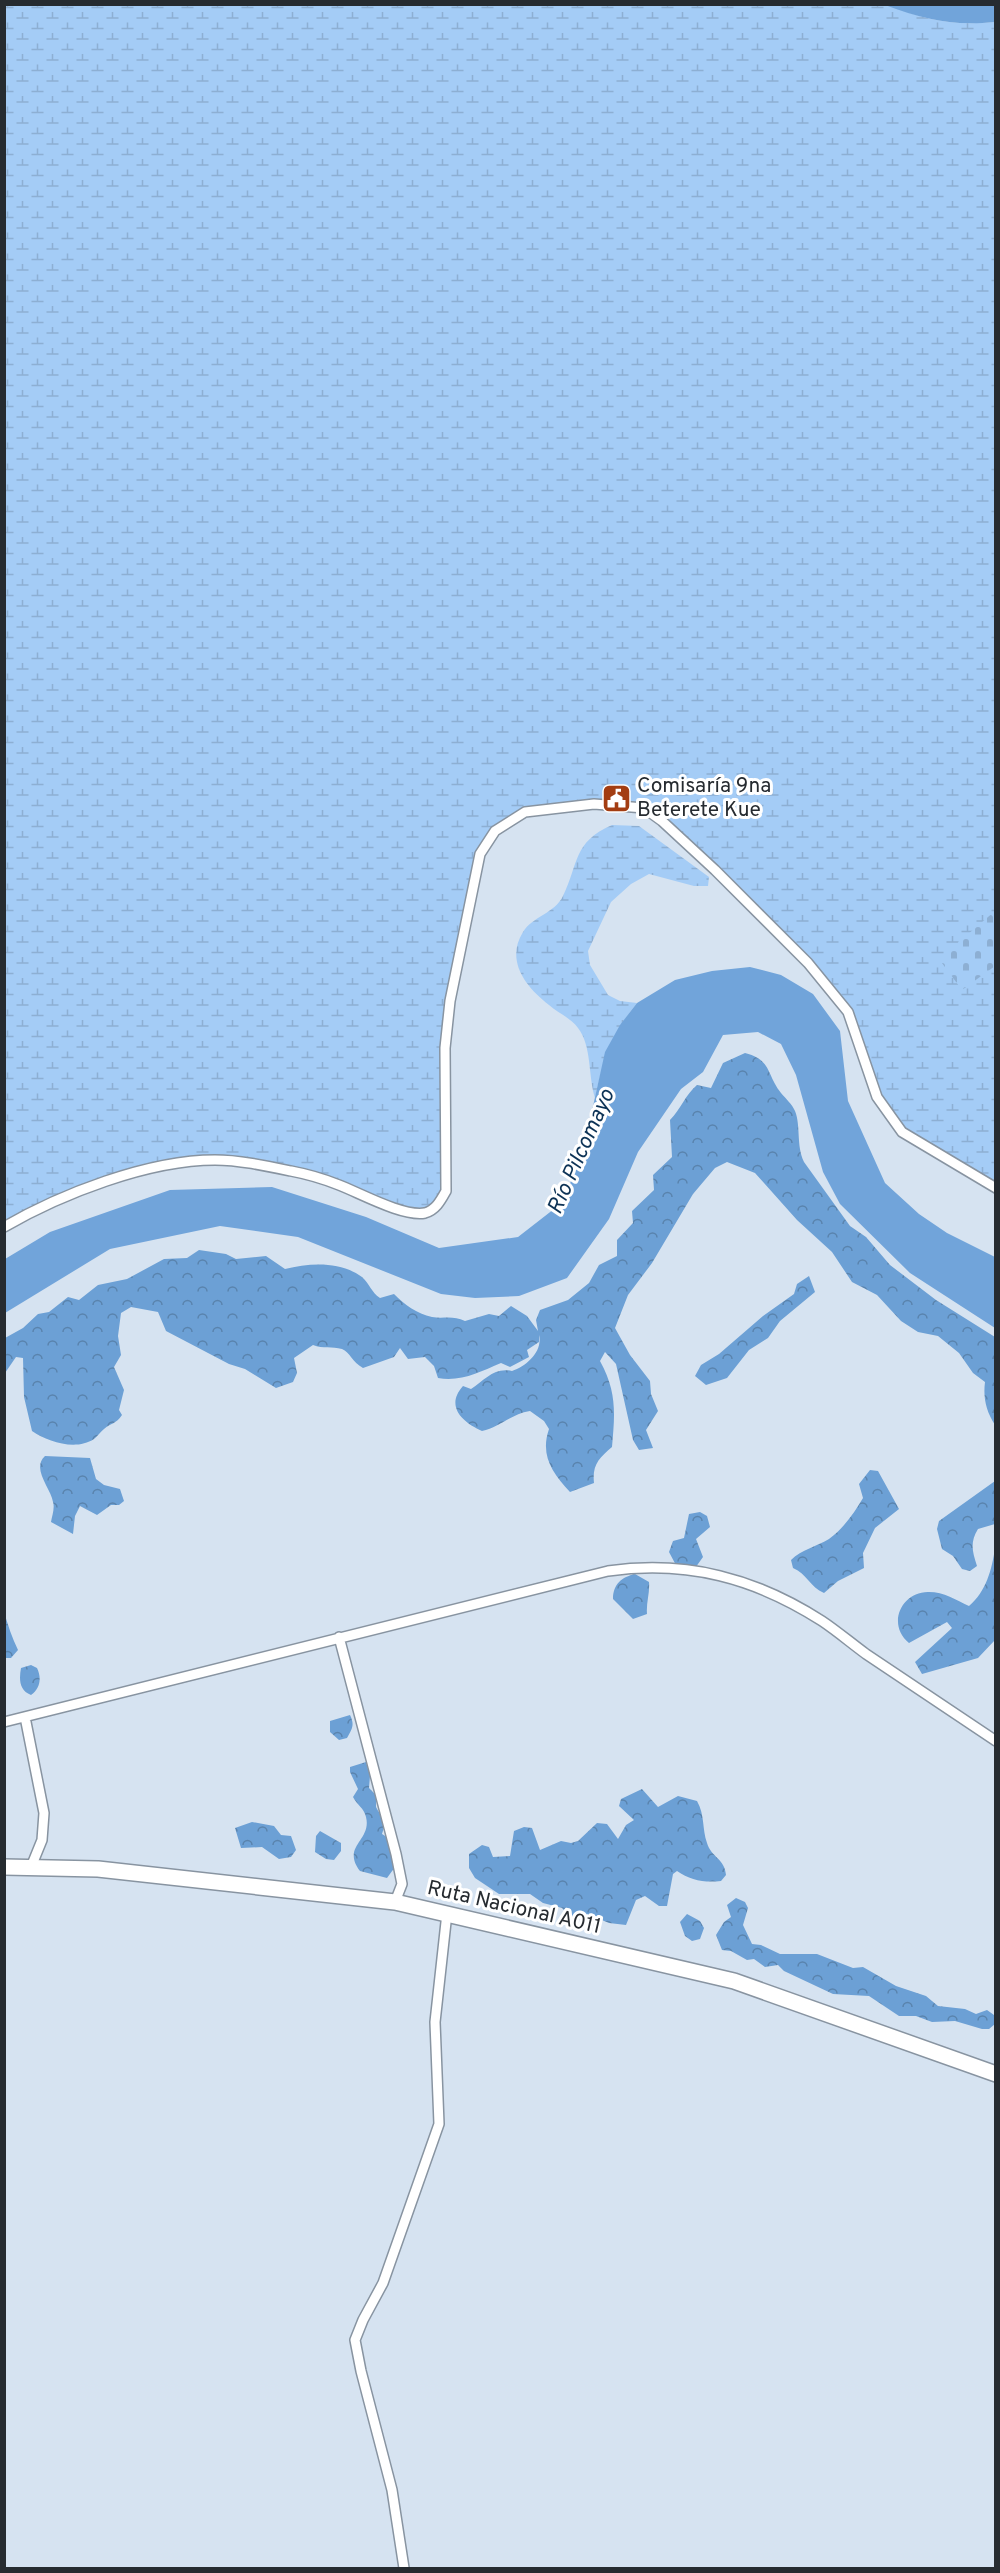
<svg xmlns="http://www.w3.org/2000/svg" width="1000" height="2573" viewBox="0 0 1000 2573" font-family="Overpass,sans-serif">
<defs>
<pattern id="forest-crowns" width="20" height="18" patternUnits="userSpaceOnUse" patternTransform="scale(1.5)"><rect width="20" height="18" fill="#6ca0d5"/><path d="M2 6a3 3 0 1 1 6 0M12 15a3 3 0 1 1 6 0" fill="none" stroke="#5983ad"/></pattern>
<pattern id="wetland-marsh" width="20" height="14" patternUnits="userSpaceOnUse" patternTransform="scale(1.5)"><rect width="20" height="14" fill="#a4ccf6"/><path d="M1 5h8M5 5V1M11 12h8M15 12V8" fill="none" stroke="#8dafd3"/></pattern>
<pattern id="cemetery-stones" width="16" height="16" patternUnits="userSpaceOnUse" patternTransform="scale(1.5)"><rect width="16" height="16" fill="#a4ccf6"/><path d="M2 7V4a2 2 0 0 1 4 0v3zM10 15v-3a2 2 0 0 1 4 0v3z" fill="#8dafd3"/></pattern>
</defs>
<rect width="100%" height="100%" fill="#d6e3f1"/>
<path fill="url(#forest-crowns)" d="M745 1053C772 1060 766 1074 781 1093 786 1099 792 1104 795 1111 801 1126 796 1145 804 1162L850 1226 866 1237 890 1265 936 1300 995 1337V1425C986 1411 983 1398 985 1382L973 1373 959 1353 938 1336 918 1332 901 1321 877 1295 852 1282 832 1252 797 1220 755 1173 727 1162 715 1168 693 1194 652 1263 628 1295 615 1328 630 1355 650 1381 651 1394 658 1411 646 1430 653 1448 639 1450 633 1440 616 1364 605 1352 600 1361C617 1392 615 1413 612 1447 599 1458 592 1465 594 1483L570 1492C552 1473 540 1455 549 1429L544 1421 530 1411C511 1414 500 1427 482 1431 462 1422 445 1406 463 1386L471 1389C485 1380 494 1367 512 1371 527 1366 543 1351 539 1335V1342L527 1350 529 1357 510 1367 501 1363C480 1372 461 1382 438 1378L434 1366 425 1357 408 1359 400 1348 394 1357 363 1368C352 1362 350 1352 342 1349 332 1346 323 1349 313 1345L294 1358 297 1373 293 1382 276 1388 245 1369 229 1364 166 1331 158 1312 131 1307 121 1313 118 1336 121 1355 114 1367 124 1390 119 1410 122 1415C116 1424 111 1423 104 1429 100 1432 98 1436 94 1439 76 1451 48 1442 32 1431L24 1397 23 1358 16 1357 5 1373V1338L23 1328 38 1314 49 1312 68 1297 79 1300 98 1285 127 1279 164 1259 187 1258 199 1250 226 1254 236 1259 266 1256 285 1269C310 1263 340 1261 362 1277 370 1284 371 1292 380 1298L394 1294C404 1304 417 1314 432 1317 444 1319 453 1315 465 1321L489 1314 499 1316 511 1306 527 1316 538 1331 536 1320 540 1310 568 1300 589 1283 599 1265 617 1256V1240L633 1223 632 1211 654 1190 653 1175 672 1157 670 1120C681 1109 685 1095 697 1085L711 1088 723 1063Z
M809 1276 815 1292 780 1321 768 1338 749 1350 727 1378 706 1385 695 1376 701 1365 719 1354 763 1316 794 1294 797 1284Z
M45 1456 90 1458 96 1479 104 1485 120 1489 124 1501 119 1505H111L97 1515 80 1506 75 1516 73 1534 51 1522C52 1516 55 1508 53 1502 51 1488 31 1469 45 1456Z
M870 1470 878 1471 899 1509 875 1528 863 1553 864 1568 838 1581 824 1593C810 1587 807 1574 793 1568L791 1560C802 1549 816 1547 829 1539 844 1528 854 1513 863 1498L859 1484Z
M995 1481V1524L978 1529C970 1542 972 1551 977 1566L970 1571 962 1569 953 1556 942 1549 937 1529 939 1521Z
M700 1512 707 1516 710 1527 696 1539 703 1557 693 1571 678 1569 669 1552 673 1541 684 1538 689 1514Z
M995 1548V1640L978 1658 922 1674 915 1662 952 1628 947 1622 909 1643C886 1624 902 1591 929 1592 944 1592 956 1600 969 1606 986 1592 992 1569 995 1548Z
M635 1574 649 1582C650 1593 646 1603 647 1614L633 1619 613 1599C613 1584 622 1577 635 1574Z
M4 1612C8 1625 12 1638 18 1650L11 1658H5Z
M31 1665 37 1668C42 1678 40 1689 31 1695 19 1690 19 1679 21 1668Z
M350 1715C355 1725 352 1729 347 1738L339 1740 330 1732V1721Z
M366 1762 370 1776 369 1788 376 1795V1807C383 1821 388 1816 382 1834L390 1839 395 1867 387 1878 360 1871C341 1846 372 1841 366 1817 364 1808 357 1805 353 1797L358 1789 350 1772V1767Z
M642 1789 658 1807 678 1796 697 1801C705 1815 702 1829 707 1843 711 1857 725 1859 726 1875L721 1881C704 1883 690 1880 677 1871L673 1874 667 1906H659L645 1896 636 1900 626 1925 609 1923 592 1916 580 1920 571 1918 562 1908 543 1903 530 1894H499L475 1878 469 1868V1854L482 1845 489 1847 493 1857 510 1856 514 1831 524 1827 532 1828 540 1850 561 1841 571 1843 578 1841 597 1823 607 1824 618 1839 626 1825 634 1820 619 1806 621 1799Z
M252 1822 274 1826 281 1835 291 1836 296 1850 291 1857 279 1859 262 1847 241 1848 235 1828Z
M320 1831 341 1843V1851L334 1860 326 1859 315 1852 316 1836Z
M736 1898 745 1902 748 1908 743 1925 752 1944 761 1945 780 1954H817L853 1968 863 1967 896 1986 926 1996 938 2006 965 2009 976 2014 987 2010 994 2015 995 2024 989 2029H982L955 2021 932 2022 916 2016H899L869 1996 833 1994 784 1971 778 1965 765 1967 754 1959 747 1960 731 1951 722 1950 716 1935 724 1922 731 1917 727 1905Z
M687 1914 700 1921 704 1928 700 1939 692 1941 685 1936 680 1922Z"/>
<path fill="url(#wetland-marsh)" d="M885 4C926 20 952 26 995 22V1188L902 1131 887 1114 857 1032 808 963 644 808 561 806 509 820 480 854 450 1001 446 1191 438 1206 407 1212 336 1183 215 1160 181 1163 86 1188 5 1227 4 5Z
M612 825 639 826 709 877 708 886H694L649 874 631 884 611 902 588 951 590 965 608 995 620 1001 637 1003C609 1039 605 1054 595 1098 588 1076 592 1046 578 1028 571 1018 558 1013 549 1005 526 987 505 961 523 932 533 916 554 914 563 896 579 863 573 842 612 825Z"/>
<path fill="url(#cemetery-stones)" d="M995 911V966L962 990 939 959Z"/>
<path fill="#71a4da" d="M885 5H995V22C952 26 926 20 885 5Z
M750 967 781 975 813 994 840 1031 848 1101 885 1183 919 1214 947 1233 995 1257V1328L910 1273 840 1204 823 1172 796 1075 781 1044 758 1032 723 1035 703 1072 681 1089 638 1152 609 1219 567 1278 519 1296 475 1298 441 1294 298 1237 220 1226 110 1249 5 1313V1259L50 1232 170 1190 272 1187 366 1217 439 1248 518 1237 563 1202 584 1147 605 1052 620 1025 637 1003 675 980 712 971Z"/>
<g fill="none" stroke-linecap="round" stroke-linejoin="round">
<defs>
<path id="minor" d="M4 1227C61 1194 148 1160 215 1160 239 1160 267 1166 291 1171 307 1174 324 1179 339 1185 360 1193 403 1217 425 1213 436 1210 441 1200 446 1191L445 1048 450 1001 480 854 495 831 525 812 594 804 644 808 662 821 715 870 808 963 848 1012 877 1097 902 1132 996 1188
M339 1637 396 1854 402 1884 395 1902
M25 1717 44 1813 42 1840 31 1867
M4 1722 608 1571C687 1560 755 1578 822 1621 837 1631 851 1643 866 1654 909 1683 952 1712 996 1741
M404 2568 392 2490 361 2371 355 2340 363 2320 383 2283 439 2124 435 2022 447 1913"/>
<path id="primary" d="M4 1867 98 1869 395 1902 734 1981 996 2074"/>
</defs>
<use href="#minor" stroke="#8894a1" stroke-width="12"/>
<use href="#primary" stroke="#8894a1" stroke-width="18"/>
<use href="#minor" stroke="#fff" stroke-width="9"/>
<use href="#primary" stroke="#fff" stroke-width="15"/>
</g>
<defs>
<symbol id="civic-square" viewBox="-11 -11 22 22"><rect x="-9" y="-9" width="18" height="18" rx="4" fill="#a33d12" stroke="#fff"/><path d="M-.6-6.5H3V-4.5H.6V-3L4-1V1h2V6H-6V1h2V-1L-.6-3ZM-1.2 2.5V6h2.4V2.5Z" fill="#fff"/></symbol>
</defs>
<g fill-rule="evenodd">
<use href="#civic-square" x="600" y="782" width="33" height="33"/>
</g>
<g text-anchor="middle" dominant-baseline="central" stroke-width="6" stroke-linejoin="round" paint-order="stroke">
<g font-size="21" fill="#262b30" stroke="#fff" text-anchor="start">
<text x="637" y="786">Comisaría 9na<tspan x="637" dy="24">Beterete Kue</tspan></text>
</g>
<g font-size="21" fill="#262b30" stroke="#fff">
<text transform="translate(514 1908) rotate(13)">Ruta Nacional A011</text>
</g>
<g font-size="22" font-style="italic" fill="#0d3356" stroke="#fff">
<text transform="translate(582 1152) rotate(-66)">Río Pilcomayo</text>
</g>
</g>
<rect width="1000" height="2573" fill="none" stroke="#262b30" stroke-width="12"/>
</svg>
